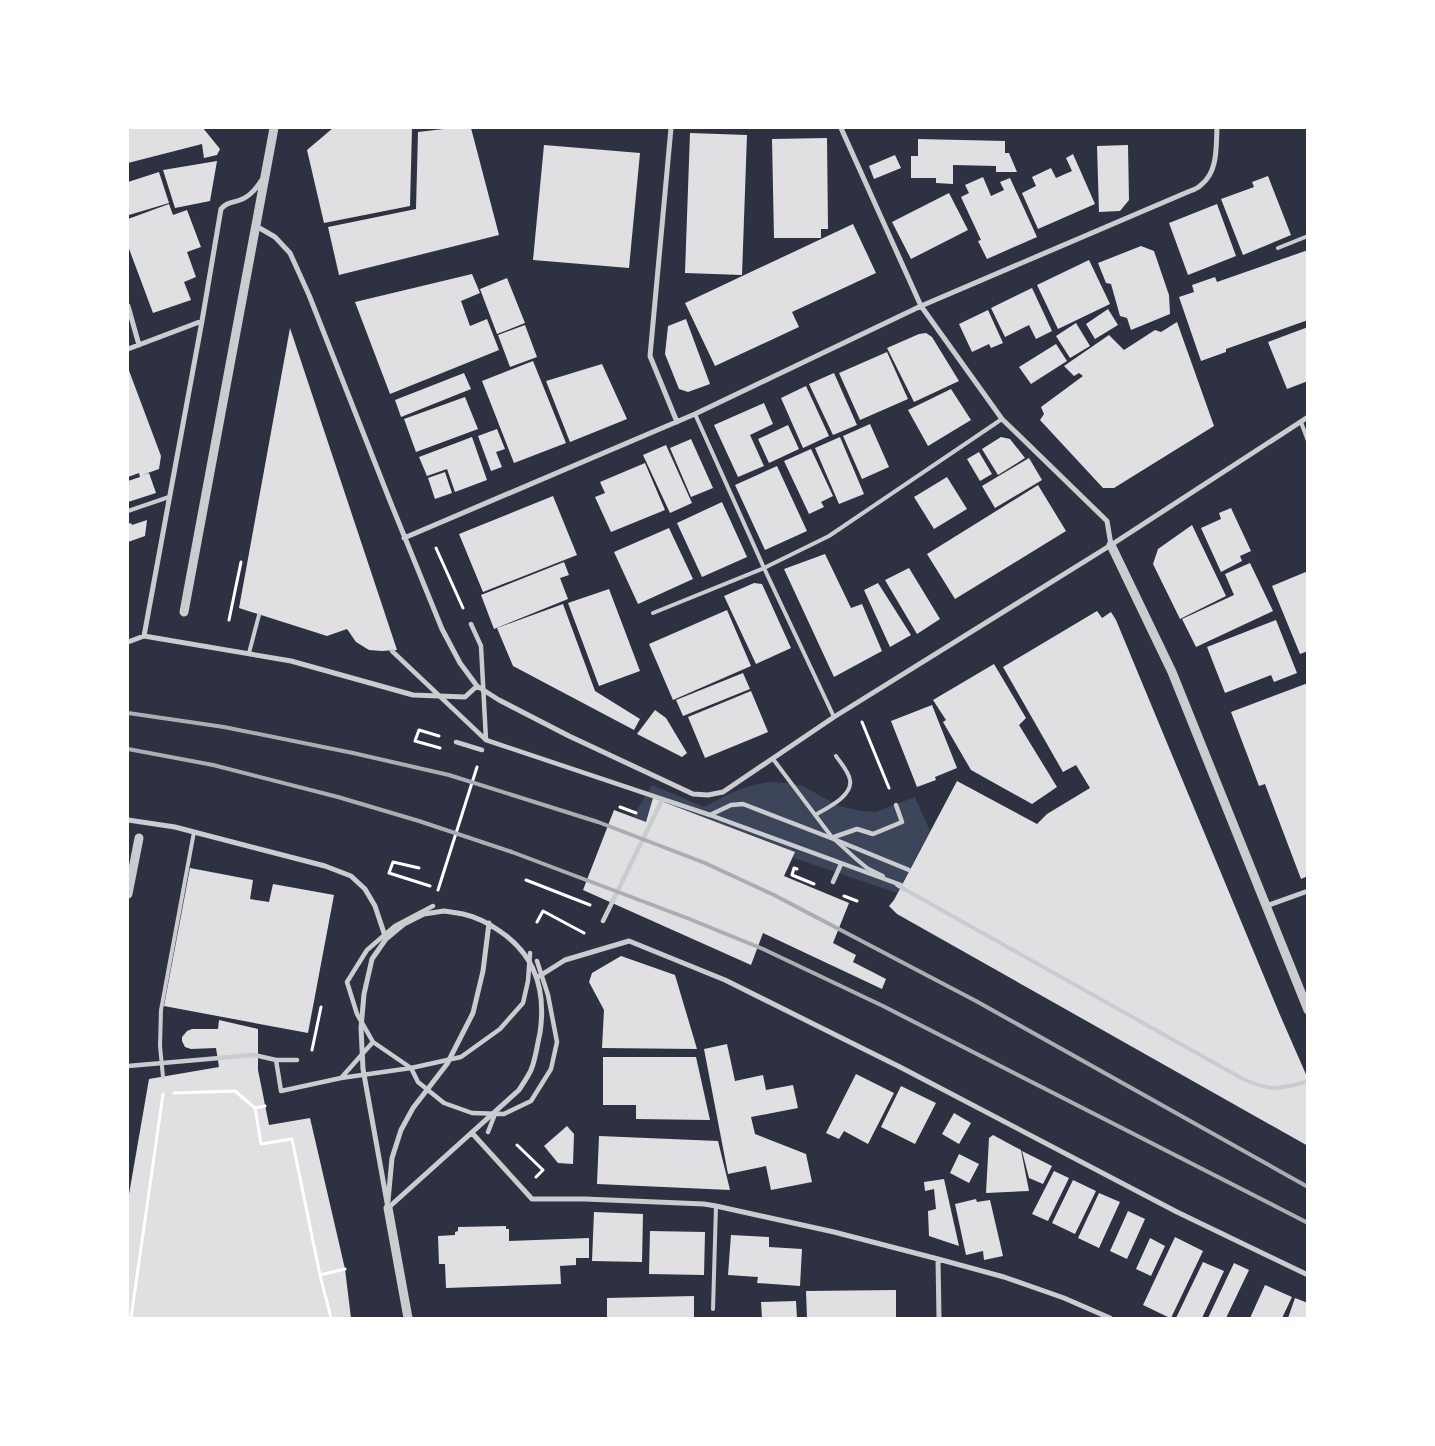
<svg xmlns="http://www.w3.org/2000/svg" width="1435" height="1446" viewBox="0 0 1435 1446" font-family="Raleway,sans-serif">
<rect width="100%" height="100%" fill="#2d3142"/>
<path fill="#3c4559" d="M770 782 786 783 803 786 839 806 861 811 876 812 915 797 930 831 897 893 785 855 625 830 652 785 704 807C727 795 744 785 770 782Z"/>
<path fill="#e0e0e3" d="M128 128H203L220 149 217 155 204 158 202 144 128 163Z
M333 128H412L410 206 324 223 307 150Z
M452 128H471L499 235 339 275 328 227 416 209 418 132Z
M690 133 747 135 742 275 685 273Z
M827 138 828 229H821V238H774L772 139Z
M918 139 1005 141V153H1009L1017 172H996V166L953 165V184L936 183V178H911V156H918Z
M544 145 640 153 629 268 533 260Z
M1128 145 1129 200 1120 211 1099 212 1097 146Z
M1073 154 1095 204 1038 229 1022 193 1036 186 1032 177 1051 168 1056 178 1072 171 1066 158Z
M895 155 901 168 874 179 869 166Z
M217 161 210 201 175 208 163 170Z
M159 172 169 203 129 215 128 210V182Z
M1268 176 1291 235 1243 255 1221 199 1254 187 1252 182Z
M983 177 991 196 1004 190 1000 182 1010 178 1037 237 987 259 978 241 981 240 961 197 969 193 965 185Z
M949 193 968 230 911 259 892 222Z
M169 204 173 215 187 210 201 247 187 252 196 277 184 282 191 300 153 313 128 246V219Z
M1217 204 1236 256 1188 275 1169 223Z
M853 224 876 273 792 312 799 327 715 366 685 303Z
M1141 246 1154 251 1169 295 1170 314 1131 330 1127 318 1120 316 1111 284 1106 283 1098 263Z
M1308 250V320L1226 349V352L1201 361 1179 297 1194 292 1192 285 1215 277 1217 282Z
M1089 260 1110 304 1058 329 1037 285Z
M472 274 480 293 461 301 470 326 487 319 499 350 390 394 355 302Z
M507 278 525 323 497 334 480 289Z
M1032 288 1052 331 1036 339 1029 325 1005 337 991 308Z
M1108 309 1118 325 1095 339 1086 324Z
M988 310 1003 343 991 348 989 344 972 352 959 324Z
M686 319 710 384 688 392 679 389 665 354 668 326Z
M1177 322 1214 426 1114 488H1103L1040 420 1044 414 1041 407 1083 376 1079 373 1074 376 1064 366 1109 335 1124 350 1155 330 1161 332Z
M1076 323 1090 346 1070 358 1056 336Z
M525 325 537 357 510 367 498 335Z
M1308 327V381L1287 389 1268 342Z
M290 328 397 650 382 651 369 650 356 642 347 629 327 636 239 608Z
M926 333 932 337 959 381 914 402 887 348 919 334Z
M1056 344 1067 361 1031 384 1019 367Z
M887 352 908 399 860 420 839 373Z
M533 361 566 443 514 463 482 381Z
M602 364 627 419 570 442 546 381Z
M128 368 161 456 159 469 142 475 149 473 156 493 128 502V481L140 477 139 473 128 477Z
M464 373 471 389 401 417 395 400Z
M834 373 857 425 833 435 809 384Z
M806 386 829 436 803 448 781 398Z
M951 389 971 420 928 446 908 410Z
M465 397 478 429 416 452 404 419Z
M764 403 773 424 750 435 764 466 738 477 714 425Z
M870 424 889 467 862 479 843 436Z
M788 425 799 449 769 463 758 439Z
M497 429 505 449 496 452 502 467 491 471 478 436Z
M472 437 487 480 455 492 447 469 427 476 419 457Z
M840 437 864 494 839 504 815 448Z
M1001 437 1010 439 1025 458 998 475 982 449Z
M691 439 713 488 691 497 670 448Z
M666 445 692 503 670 513 643 455Z
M811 449 833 496 821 502 824 507 809 514 784 461Z
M979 452 992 474 980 481 967 459Z
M1029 458 1042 480 995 508 982 486Z
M645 463 665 510 611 532 595 497 605 493 600 482Z
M777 466 807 531 765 550 735 485Z
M445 472 452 493 435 499 428 478Z
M947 477 967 509 934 529 914 497Z
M1038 485 1066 531 955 599 927 554Z
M553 496 577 555 483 592 459 534Z
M722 502 747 557 702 577 677 523Z
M1231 508 1251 551 1240 556 1242 561 1221 572 1201 528 1221 519 1219 513Z
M147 520 145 536 128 542V524L131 523 132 525Z
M1192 525 1226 596 1180 619 1153 564 1158 549Z
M669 528 693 579 638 604 614 552Z
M825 554 851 608 862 604 882 651 834 677 784 569Z
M564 562 569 575 560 578 568 599 494 629 481 595Z
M1250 563 1273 611 1196 647 1182 619 1234 595 1225 574Z
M909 568 940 619 917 634 885 580Z
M1308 571V651L1300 654 1272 586Z
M754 583 762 584 791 648 756 664 724 596Z
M878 583 911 635 890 647 864 590Z
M609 589 640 671 599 686 568 603Z
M563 604 595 691 640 719 634 730 513 666 497 628Z
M727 610 751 666 673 700 649 644Z
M1097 611 1102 618 1111 612 1116 620 1280 1015 1308 1079V1146L897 914 889 906 894 900 957 781 1037 824 1047 814 1090 788 1076 765 1063 772 1003 667Z
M1276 620 1297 673 1274 682 1271 675 1225 693 1207 647Z
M994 664 1026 718 1019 725 1057 787 1032 804 971 770 943 722 946 720 933 700Z
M743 673 750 689 683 716 676 700Z
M1308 683V876L1301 879 1265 784 1259 786 1231 712Z
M751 691 768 732 705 758 688 717Z
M932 705 957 768 935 777 936 780 917 787 891 721Z
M655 710 666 718 687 753 682 757 637 734Z
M653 798 795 852 784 876 849 903 833 943 856 955 853 962 886 979 882 989 763 933 751 965 583 890 614 810 646 822Z
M190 868 253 880 250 899 269 902 273 884 334 895 308 1033 164 1006Z
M621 956 675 975 697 1049 602 1048 604 1010 589 982 592 973Z
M219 1020 258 1029V1070L269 1125 310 1118 345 1269 351 1318H128V1200L149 1079 219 1067 216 1048 191 1049 185 1047 182 1041V1037L187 1031 192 1029H218Z
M727 1044 735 1081 763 1075 766 1090 793 1085 798 1108 751 1117 755 1134 806 1154 812 1182 771 1190 766 1166 728 1174 704 1049Z
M603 1057H696L710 1120 636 1119V1105H603Z
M856 1074 894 1093 868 1144 844 1131 839 1139 826 1133Z
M901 1086 936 1103 915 1144 881 1127Z
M954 1113 971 1123 959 1144 942 1134Z
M567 1126 574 1134 573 1164 558 1163 544 1146Z
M993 1135 1021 1150 1029 1191 986 1193 989 1138Z
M599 1136 718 1141 730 1190 597 1184Z
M1022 1151 1052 1166 1043 1184 1029 1178Z
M959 1154 979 1164 969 1183 950 1173Z
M1054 1171 1069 1178 1048 1221 1032 1214Z
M944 1179 959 1246 929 1236 928 1211 936 1209 934 1189 925 1191 924 1182Z
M1073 1180 1096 1191 1075 1234 1052 1223Z
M1099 1193 1120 1202 1099 1248 1078 1238Z
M976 1199 977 1202 990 1200 1003 1256 984 1260 983 1251 966 1255 955 1204Z
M1128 1211 1145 1219 1127 1259 1110 1251Z
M594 1212 643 1214 642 1262 592 1261Z
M506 1226V1229H509V1241L589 1238V1258H576V1265L560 1266 561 1284 446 1288 445 1264H439L438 1236 455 1235V1232L458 1231V1227Z
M650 1231 705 1232 704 1275 649 1274Z
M731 1235 769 1237V1247L802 1249 800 1286 757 1283 758 1277 728 1275Z
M1175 1237 1203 1251 1171 1318H1170L1143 1305Z
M1150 1238 1165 1246 1151 1276 1136 1269Z
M1203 1262 1224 1271 1202 1318H1176Z
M1234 1263 1249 1270 1226 1318H1208Z
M1265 1285 1292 1297 1282 1318H1250Z
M896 1290V1318H807L806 1291Z
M694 1296V1318H607V1298Z
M1295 1298 1308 1303 1307 1318H1288Z
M796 1301 797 1318H762L761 1302Z"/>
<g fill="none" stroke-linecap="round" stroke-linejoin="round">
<path stroke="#fff" stroke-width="3" d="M436 548 463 608
M229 620 241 562
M862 722 889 788
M439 736 419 730 415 741 440 748
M620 807 636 813
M419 868 393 862 389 873 430 886
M797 869 794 868 792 875 814 884
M526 880 590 905
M438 890 477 767
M844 896 857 901
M537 922 543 911 584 933
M312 1050 321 1007
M174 1093 235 1091 255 1108 261 1144 292 1139 320 1275 331 1318
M255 1108 265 1106
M517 1145 543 1170 536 1177
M320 1275 345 1269
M131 1318 163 1094"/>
<path stroke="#caccd0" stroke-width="4" d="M1278 248 1308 236
M695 414 764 568 834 717
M1301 422 1308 441
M128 511 169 497
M653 613 764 568 829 536 1002 419
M249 653 259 615
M773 759 831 836 855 858 867 868 883 876
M815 815C827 808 853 796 850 780 849 772 840 762 836 756
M897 885 1243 1079C1270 1091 1280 1090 1308 1081
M163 1077 160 1046 161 1010 194 832
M713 1309 716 1206"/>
<path stroke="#caccd0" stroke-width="4.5" d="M392 651 486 740 481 646 471 624
M486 740 710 815 901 885
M456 742 482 750
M710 815 731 805 743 804 831 838 857 829 873 834 902 822 896 805
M831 838 909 870
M833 882 841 864
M603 921 662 800
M530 953 528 981 523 1003 500 1029 461 1057 411 1068 418 1082 444 1103 472 1113 504 1114 531 1101 551 1069 557 1042 548 995 537 961
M373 1042 341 1078 411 1068
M276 1060H297
M128 1066 254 1055 276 1060 281 1091 341 1078
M411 1068 373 1042 357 1014 347 982 367 950 395 926 433 906
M488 1132 495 1114"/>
<path stroke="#caccd0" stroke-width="5" d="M671 128 650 356 677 422
M841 128 921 306 1002 419 1107 521 1111 545
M256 226 275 237 290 253 309 295 390 501 442 629 460 663 477 686 499 700 569 736 693 794 708 795 723 792 834 717 1111 545 1308 417
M128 306 139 345
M128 349 202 321
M404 538 695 414 921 306 1190 191C1193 190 1198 188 1201 185 1218 172 1216 147 1217 128
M144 636 202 321 221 209C227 202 232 203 240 200 249 197 256 189 261 181
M128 642 144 636 291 661 413 695 465 697 477 686
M128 820 175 827 194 832 325 866 351 876 365 889 375 906 386 939
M1266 906 1308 891
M444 911C451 912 457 913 463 914 477 917 490 924 501 932 536 956 546 992 540 1033 537 1045 536 1058 531 1070 528 1077 523 1083 519 1090L388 1208 363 1069 361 1028 364 994 372 959 386 939 404 924 424 914Z
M538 977 565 960 629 941 725 980 900 1067 1177 1212 1308 1275
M472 1133 532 1199H585L704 1204 716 1206 834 1232 938 1259 1004 1277 1064 1298 1110 1318
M388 1201 392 1158 401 1130 413 1108 447 1064 473 1013 483 971 489 923
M938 1259 939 1318"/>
<path stroke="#caccd0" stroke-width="9" d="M1111 545 1172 672 1308 1010
M184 612 274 128
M128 894 139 838
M388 1208 408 1318"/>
<path stroke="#abadb3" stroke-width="4" d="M128 713 224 727 353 753 449 775 598 822 705 863 774 895 976 1001 1308 1187
M128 749 213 765 338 797 419 821 512 852 687 918 763 949 883 1006 1308 1223"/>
</g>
<rect width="1435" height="1446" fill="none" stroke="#ffffff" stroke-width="258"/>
</svg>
